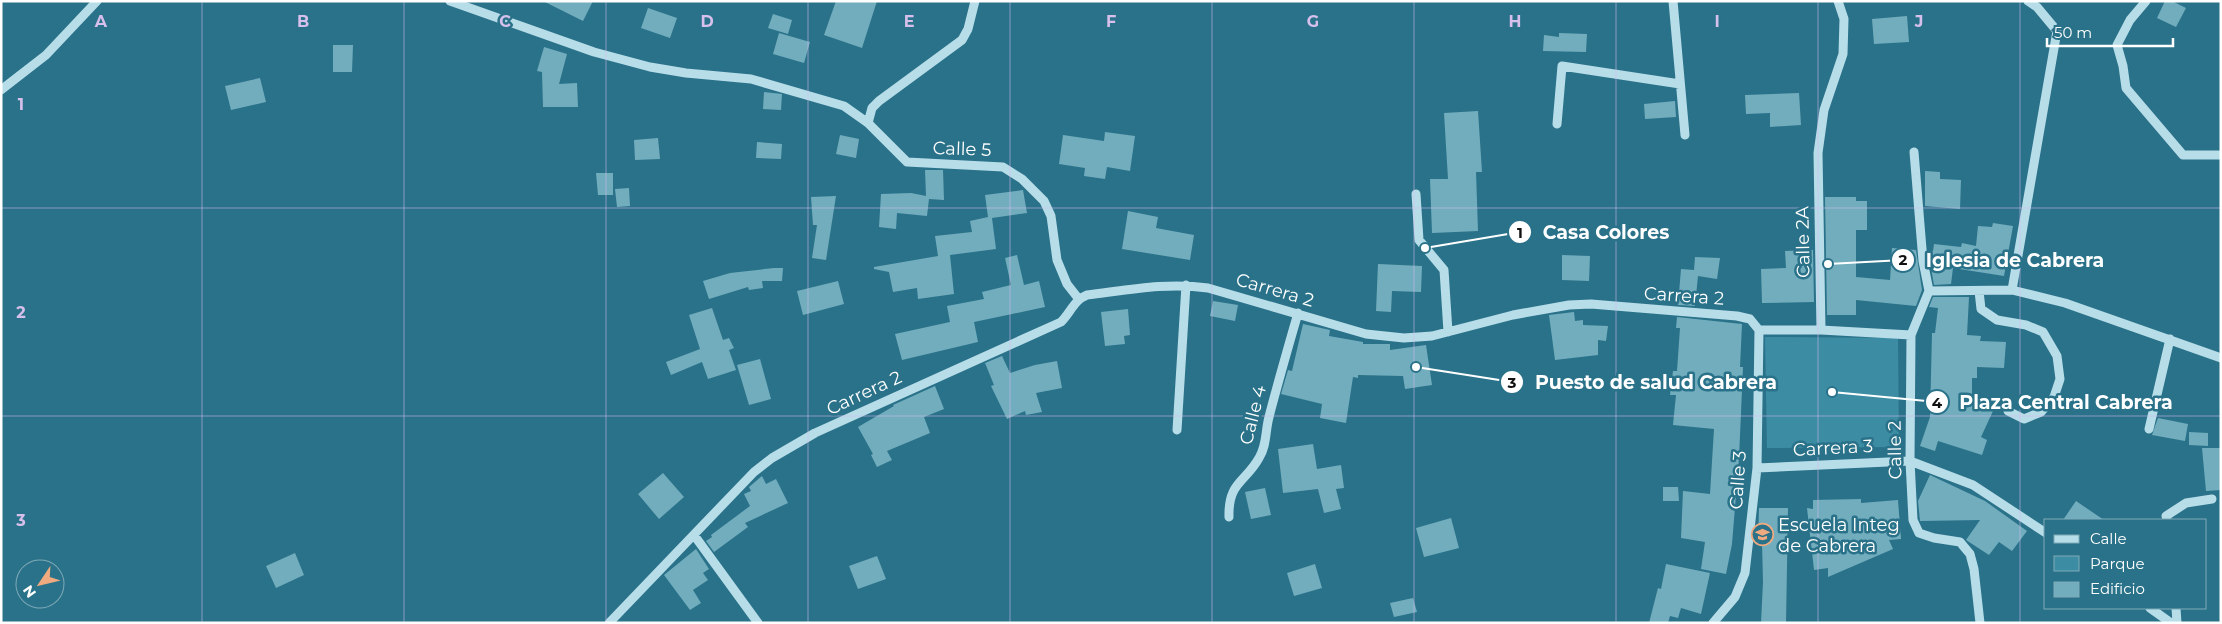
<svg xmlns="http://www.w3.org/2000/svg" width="2222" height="624" viewBox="0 0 2222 624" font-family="Montserrat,sans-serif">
<rect width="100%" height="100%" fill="#2a7289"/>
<path fill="#3c8ca3" d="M1765 337 1898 338 1899 447 1767 448Z"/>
<path fill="#72adbe" d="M543 1H593L583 21Z
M836 1H877L862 48 824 35Z
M2165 1H2172L2186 8 2176 27 2157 18Z
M648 8 677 18 670 38 641 28Z
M773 14 792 20 788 34 768 28Z
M1907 16 1909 42 1874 44 1872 19Z
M779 33 810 42 804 63 773 54Z
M1559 33 1587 34 1586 52 1543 51 1544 35 1559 37Z
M333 45H353L352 72H333Z
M544 47 567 54 559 84 577 83 578 107H543L542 72 537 71Z
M260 78 266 102 231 110 225 86Z
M764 92 782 94 781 110 763 109Z
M1799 93 1801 125 1770 127V113L1746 114 1745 95Z
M1675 101 1676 117 1645 119 1644 104Z
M1478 111 1482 172H1476L1478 231 1432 233 1430 179H1448L1444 113Z
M1105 132 1135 136 1130 171 1107 167 1105 179 1084 176 1085 168 1059 164 1063 135 1104 141Z
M840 135 859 139 856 158 836 154Z
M658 138 660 159 635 160 634 140Z
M757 142 782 144 781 159 756 158Z
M925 170H943L944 200 929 199 927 216 897 213 896 229 879 227 881 194 911 193 926 196Z
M1925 171 1940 172V179L1961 180 1960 209 1925 206Z
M596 173H613V195H598Z
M629 188 630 206 617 207 615 189Z
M1023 190 1027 213 992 218 996 249 950 255 954 294 918 299 917 288 893 292 889 272 874 269V267L938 256 935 236 972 232 970 221 988 217 985 195Z
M836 196 826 260 812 258 817 225H813L811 197Z
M1825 197H1856V201H1867V230H1856V277L1890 280 1892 248 1916 250 1922 290 1916 306 1856 300V315H1827Z
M1128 211 1158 217 1156 228 1194 235 1190 260 1122 249Z
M1993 223 2013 226 2004 276 1953 268 1951 284 1934 285 1928 251H1933L1934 244 1961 247 1962 243 1976 246 1978 226 1992 227Z
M1813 250 1814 302 1762 303 1761 269 1786 268 1785 251Z
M1017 255 1024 285 1039 281 1045 307 974 322 978 342 902 360 895 334 950 322 947 306 984 299 982 292 1011 285 1005 258Z
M1562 255 1590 256 1589 281 1562 280Z
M1695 257 1720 258 1717 279 1698 276 1695 306 1678 305 1681 269 1694 270Z
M1378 264 1422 266 1421 292 1392 291 1391 312 1376 311Z
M774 268H783L782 281H762L763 288 749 290 748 287 709 299 703 281 730 273Z
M838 281 844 304 803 315 797 291Z
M1933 297H1969L1967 335 1981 336 1980 341 2006 342 2004 368 1977 367V378H1972V400L1993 411 1981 437 1987 440 1982 455 1938 441 1935 451 1920 446 1930 417 1932 333H1935L1938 308 1929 307Z
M1213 301 1238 305 1235 321 1210 316Z
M712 308 723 340 729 338 734 348 729 350 736 370 708 379 702 362 671 375 666 362 700 349 689 315Z
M1128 309 1130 335 1124 336 1125 344 1105 346 1101 312Z
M1574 312 1575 321 1583 320V325L1608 326 1606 341 1598 340V355L1555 360 1549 315Z
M1677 317 1742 324 1740 367H1743L1739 458 1732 544 1726 574 1701 569 1705 542 1681 538 1683 491 1710 494 1714 429 1673 425 1676 395H1670L1673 371H1677L1680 328H1676Z
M1303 324 1330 330 1329 336 1363 342V344H1390V350L1426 345 1432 385 1405 389 1403 376 1358 375V378L1353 377 1346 423 1320 418 1322 404 1281 394 1288 370 1292 371Z
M1002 356 1010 373 1035 365 1057 361 1062 388 1036 393 1042 412 1026 415 1025 411 1007 419 991 386 994 385 985 363Z
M760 359 771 399 749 405 737 365Z
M935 386 944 409 924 417 930 433 887 451 892 460 877 467 871 455 873 454 858 427 894 406 893 405Z
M2158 418 2188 424 2185 441 2152 435Z
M2189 432 2208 433V446L2189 445Z
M1313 444 1317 469 1341 465 1344 488 1336 489 1341 509 1324 513 1318 489 1283 493 1278 449Z
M2202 448H2221V490L2206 491Z
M663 473 684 497 659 519 638 494Z
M1930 475 1985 501 2027 531 2012 551 1999 542 1989 555 1966 540 1980 520 1920 521 1918 501Z
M762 476 766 484 776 479 788 503 745 523 748 527 714 552 706 541 712 537 711 535 750 506 744 494 751 491 749 487Z
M1663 487H1678L1679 501H1663Z
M1265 488 1271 515 1251 519 1245 492Z
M1861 499V503L1898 500 1901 539 1889 540 1893 549 1828 577V568L1814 570 1807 508 1813 509V500Z
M2076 501 2104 520H2063Z
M1759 508H1788L1786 623H1761L1763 582 1762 543H1758Z
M1451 518 1459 548 1424 557 1416 528Z
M696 549 709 569 703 573 708 580 693 590 701 603 690 610 664 575Z
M295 553 304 575 276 588 266 566Z
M877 556 886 579 858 589 849 566Z
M1315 564 1322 588 1294 596 1287 573Z
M1666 564 1710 573 1701 614 1681 608 1678 618 1670 616 1668 623H1649L1658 588 1661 589Z
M1413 598 1417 612 1394 617 1390 603Z"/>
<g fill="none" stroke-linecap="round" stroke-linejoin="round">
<path stroke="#b7dde9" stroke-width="9" d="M450 1 594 52 650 67 686 73 751 79 844 106 868 123 907 162 1003 167 1022 179 1044 201 1051 216 1057 260 1067 284 1078 298
M1673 1 1685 135
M2146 1 2130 20 2117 45 2123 66 2126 88 2183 155H2221
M1 90 46 55 97 1
M868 123 872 108 879 101 962 40 968 29 975 1
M1557 124 1562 66 1680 84
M1914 152 1923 261 1929 291 1911 335 1910 461 1913 520 1919 533 1934 538 1960 542 1970 554 1974 569 1980 623
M1416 194 1419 240 1444 270 1448 332
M2012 290 2057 31 2037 7 2028 1
M1929 291 2012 290 2065 303 2221 358
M1979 291 1981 309 1997 320 2026 325 2043 332 2057 356 2060 379 2054 397 2041 412 2024 419 2008 411
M1759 330H1821L1911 335
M1821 330 1818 153 1824 110 1843 54 1844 19 1838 1
M2149 429 2170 339
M1177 430 1186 285
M1757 468 1910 461 1973 485 2046 533
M1229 517C1228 482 1245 483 1259 458 1267 445 1265 432 1269 417 1278 382 1288 348 1298 313
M2167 520 2166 516 2186 503 2212 499
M694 535 758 623
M2150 608 2171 623
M2176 608 2177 623
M609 623 754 472 772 458 815 433 1061 322C1071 312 1074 300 1087 295 1128 290 1167 282 1208 288L1366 334 1404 338 1432 336 1513 315 1569 305 1591 304 1737 316 1750 319 1759 330
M1713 623 1735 597 1745 573 1757 468 1759 330"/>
</g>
<path fill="none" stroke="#d7c0ec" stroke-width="1" stroke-opacity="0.55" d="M202 1V623M404 1V623M606 1V623M808 1V623M1010 1V623M1212 1V623M1414 1V623M1616 1V623M1818 1V623M2020 1V623M1 208H2221M1 416H2221"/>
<defs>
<symbol id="school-ring" viewBox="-11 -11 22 22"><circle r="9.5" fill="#2a7289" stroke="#efaa7f" stroke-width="1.5"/><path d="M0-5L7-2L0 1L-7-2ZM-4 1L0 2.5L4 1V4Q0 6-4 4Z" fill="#efaa7f"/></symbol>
</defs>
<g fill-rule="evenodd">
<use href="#school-ring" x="1750" y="522" width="25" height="25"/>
</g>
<g text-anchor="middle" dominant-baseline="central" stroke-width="5" stroke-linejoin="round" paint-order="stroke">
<g font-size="18" fill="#fff" stroke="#2a7289">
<text transform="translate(962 149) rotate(2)">Calle 5</text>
<text transform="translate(1803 242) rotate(-91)">Calle 2A</text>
<text transform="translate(1275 290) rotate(16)">Carrera 2</text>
<text transform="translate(1684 296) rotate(4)">Carrera 2</text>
<text transform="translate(864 393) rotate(-25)">Carrera 2</text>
<text transform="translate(1253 415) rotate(-76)">Calle 4</text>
<text transform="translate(1833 448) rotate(-3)">Carrera 3</text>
<text transform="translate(1895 450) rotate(-91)">Calle 2</text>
<text transform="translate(1738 480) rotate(-86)">Calle 3</text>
</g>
<g font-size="18" fill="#fff" stroke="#2a7289" text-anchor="start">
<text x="1778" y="525">Escuela Integ<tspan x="1778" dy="21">de Cabrera</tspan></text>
</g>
</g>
<g font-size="16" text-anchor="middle" font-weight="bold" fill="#d7c0ec" stroke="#2a7289" stroke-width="5" stroke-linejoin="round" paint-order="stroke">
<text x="101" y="27">A</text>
<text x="303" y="27">B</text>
<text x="505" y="27">C</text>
<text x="707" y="27">D</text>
<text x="909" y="27">E</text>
<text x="1111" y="27">F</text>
<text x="1313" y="27">G</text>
<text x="1515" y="27">H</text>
<text x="1717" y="27">I</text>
<text x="1919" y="27">J</text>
<text x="21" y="110">1</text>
<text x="21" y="318">2</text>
<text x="21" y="526">3</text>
</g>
<path fill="none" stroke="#fff" stroke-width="2" d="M1425 248L1520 232M1828 264L1903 260M1416 367L1512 382M1832 392L1937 402"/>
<g fill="#fff" stroke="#2a7289" stroke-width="2">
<circle cx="1425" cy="248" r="5"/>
<circle cx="1828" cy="264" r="5"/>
<circle cx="1416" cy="367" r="5"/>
<circle cx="1832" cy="392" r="5"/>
<circle cx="1520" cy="232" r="12"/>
<circle cx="1903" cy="260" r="12"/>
<circle cx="1512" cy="382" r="12"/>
<circle cx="1937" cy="402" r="12"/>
</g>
<g font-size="15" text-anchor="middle" font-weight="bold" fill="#111">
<text x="1520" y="238">1</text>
<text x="1903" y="265">2</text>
<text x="1512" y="388">3</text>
<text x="1937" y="408">4</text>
</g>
<g font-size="19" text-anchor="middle" font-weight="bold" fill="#fff" stroke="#2a7289" stroke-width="5" stroke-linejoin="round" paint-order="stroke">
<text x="1606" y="239">Casa Colores</text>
<text x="2015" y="267">Iglesia de Cabrera</text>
<text x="1656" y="389">Puesto de salud Cabrera</text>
<text x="2066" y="409">Plaza Central Cabrera</text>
</g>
<rect width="2222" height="624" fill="none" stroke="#ffffff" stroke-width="5"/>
<rect x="2044" y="519" width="162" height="90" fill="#2a7289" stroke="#7faab8"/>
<rect x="2054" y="535" width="25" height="8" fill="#b7dde9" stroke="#7faab8"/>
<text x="2090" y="544" font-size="15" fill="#ffffff">Calle</text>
<rect x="2054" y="556" width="25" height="15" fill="#3c8ca3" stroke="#7faab8"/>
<text x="2090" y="569" font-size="15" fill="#ffffff">Parque</text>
<rect x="2054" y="582" width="25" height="15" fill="#72adbe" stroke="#7faab8"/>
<text x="2090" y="594" font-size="15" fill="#ffffff">Edificio</text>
<g transform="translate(40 584) rotate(235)"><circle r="24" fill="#2a7289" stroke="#7faab8"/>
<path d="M0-4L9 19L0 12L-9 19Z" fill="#efaa7f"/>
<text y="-8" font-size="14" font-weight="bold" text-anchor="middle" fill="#ffffff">N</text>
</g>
<path d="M2047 38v8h126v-8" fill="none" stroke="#ffffff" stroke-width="2.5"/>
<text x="2054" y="38" font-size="15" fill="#ffffff" stroke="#2a7289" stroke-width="4" paint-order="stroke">50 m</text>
</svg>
